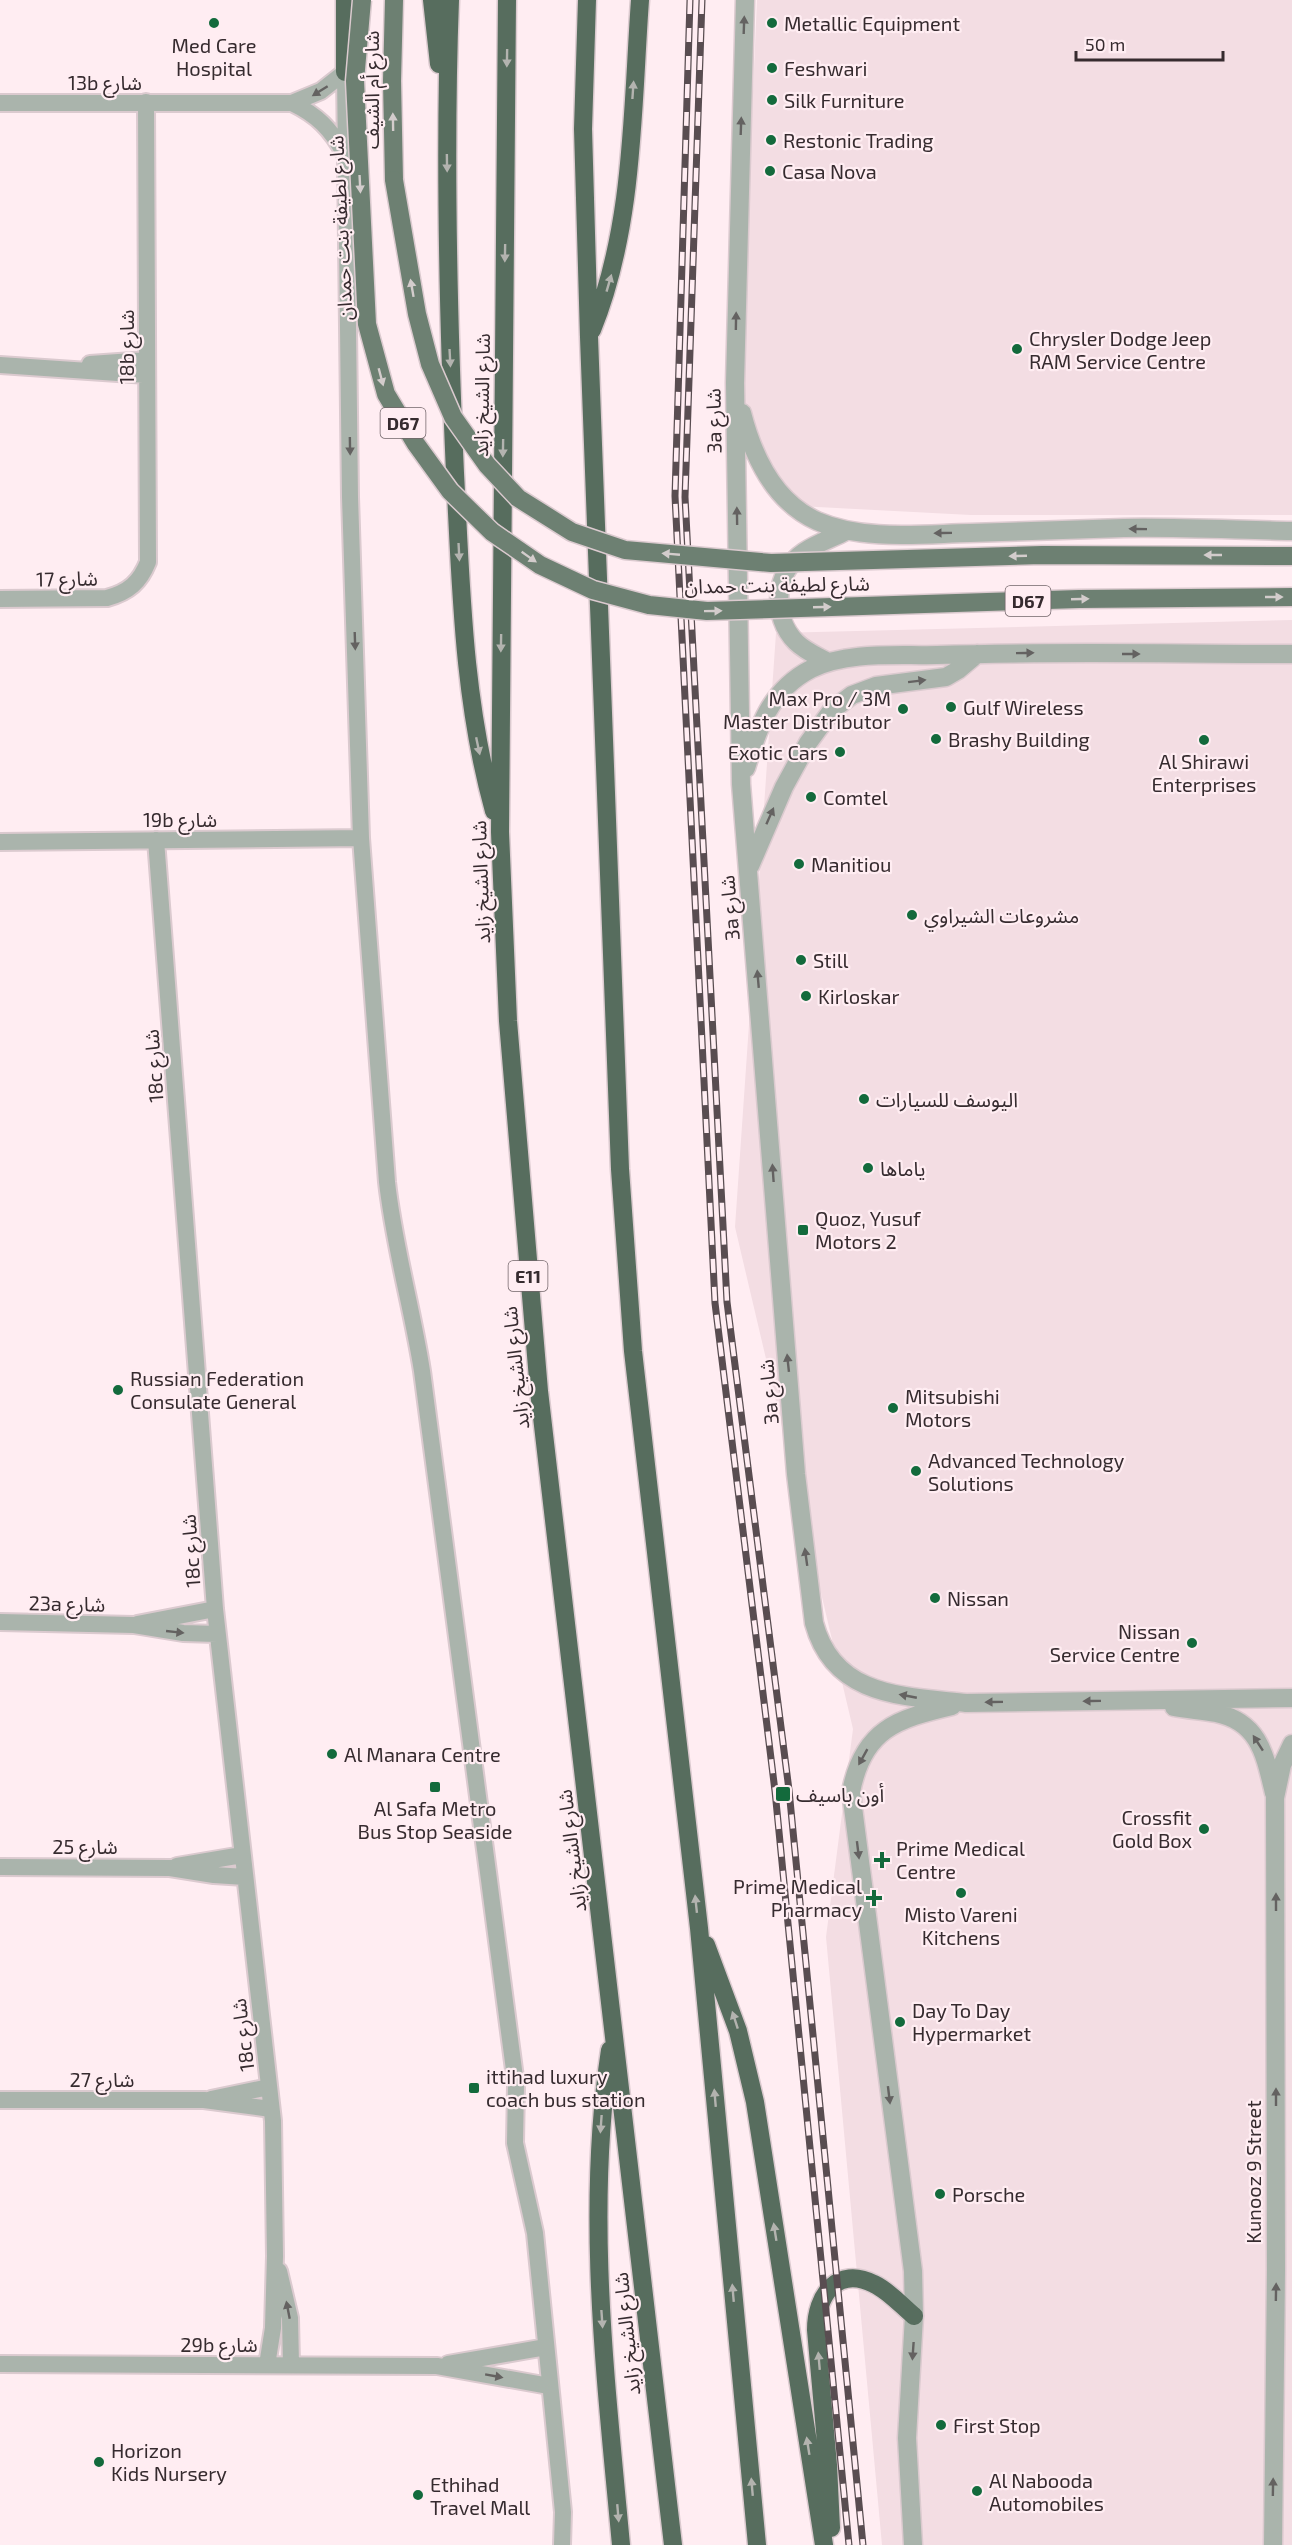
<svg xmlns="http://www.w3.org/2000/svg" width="1292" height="2545" viewBox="0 0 1292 2545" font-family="'Exo 2','Noto Sans Arabic',sans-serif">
<rect width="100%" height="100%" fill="#ffedf2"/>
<path fill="#f3dde3" d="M757 0H1292V515H971L798 506 739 412Z
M1292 620V2545H882L826 1937 853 1729 735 1227 776 633Z"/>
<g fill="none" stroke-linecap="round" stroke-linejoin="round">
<defs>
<path id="minor" d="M345 72 350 497 361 838 387 1182C394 1246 412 1307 422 1371L516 2085 515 2143 535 2233 563 2512 562 2545
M0 103H292L321 91 345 72
M292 103C317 115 331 129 344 153
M90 364 147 360
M0 365 147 375
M0 599 107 598C129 592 140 582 148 562L146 102
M156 840 215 1609 273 2121 275 2256 273 2328 267 2365
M0 842 361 838
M0 1622 134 1625 183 1633 217 1634
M137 1624 215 1609
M177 1866 242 1855
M0 1867 170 1868 214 1875 245 1877
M211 2099 269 2087
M0 2100H204L271 2109
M279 2271 290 2318 291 2365
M0 2364 437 2366 549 2386
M448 2364 546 2347"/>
<path id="tertiary" d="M745 0 735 383 741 784 796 1474 814 1623C834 1697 902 1696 966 1703L1292 1698
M742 413C753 456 773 501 817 521 863 541 921 534 970 533 1021 531 1073 530 1124 528 1180 527 1236 530 1292 531
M828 662C817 656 805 651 796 642 771 617 774 572 804 552 817 543 833 538 846 531
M746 768C758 728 770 690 811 669 848 651 896 656 937 655 1055 651 1174 654 1292 654
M750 866 784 787 808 743 832 710 852 695 876 686 946 677 958 670 977 654
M1174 1707C1188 1710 1202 1710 1216 1713 1260 1722 1265 1756 1274 1793
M913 2545 907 2438 914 2316 913 2271 851 1792C863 1729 897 1719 952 1706
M1273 2545 1276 2270 1275 1798 1282 1765 1292 1744"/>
<path id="primary" d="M394 180 392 81 394 0"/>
<path id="motorway" d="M432 0 439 64
M450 0C444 158 448 315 455 473 461 587 463 700 494 811
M507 0 500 832 508 1021 539 1391 673 2545
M587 0 583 129 589 337 620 1169 633 1351 699 1928 757 2545
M345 72V0
M592 330C634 226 632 111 640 0
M706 1945 738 2031 755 2102 824 2545
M610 2050C585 2214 606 2381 621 2545
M831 2528 828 2465 816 2330C816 2296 837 2265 874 2284 889 2291 902 2306 914 2316"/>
</defs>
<use href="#minor" stroke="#dbcacf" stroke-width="20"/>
<use href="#tertiary" stroke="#dbcacf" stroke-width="21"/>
<use href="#primary" stroke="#dbcacf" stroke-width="21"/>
<use href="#motorway" stroke="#dbcacf" stroke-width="21"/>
<use href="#minor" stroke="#aab4ac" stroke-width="16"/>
<use href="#tertiary" stroke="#aab4ac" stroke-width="18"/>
<use href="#primary" stroke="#6d8072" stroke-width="18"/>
<use href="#motorway" stroke="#576d5e" stroke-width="18"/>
<defs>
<path id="rail" d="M690 0 675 496 715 1303 775 1791 849 2545
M702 0 685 497 727 1302 789 1790 863 2545"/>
</defs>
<use href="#rail" stroke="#594d51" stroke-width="7"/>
<use href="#rail" stroke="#ffedf2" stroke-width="4.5" stroke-dasharray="14" stroke-linecap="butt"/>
<defs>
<path id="primary-bridge" d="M362 0 355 81 367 324 386 394 416 444 450 491 492 532 540 565 593 590 649 605 707 611 1079 599 1292 597
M394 180 417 314 430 364 453 417 487 465 518 498 572 532 625 550 771 563 1042 555 1292 556"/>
</defs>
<use href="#primary-bridge" stroke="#dbcacf" stroke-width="21" stroke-linecap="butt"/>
<use href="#primary-bridge" stroke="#6d8072" stroke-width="18"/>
</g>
<defs><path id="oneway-solid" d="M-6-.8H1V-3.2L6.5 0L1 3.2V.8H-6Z" transform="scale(1.5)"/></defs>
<g fill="#646261">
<use href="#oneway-solid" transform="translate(744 25) rotate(-88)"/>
<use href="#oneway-solid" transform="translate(320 91) rotate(148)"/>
<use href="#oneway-solid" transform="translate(741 126) rotate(-88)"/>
<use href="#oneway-solid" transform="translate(736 321) rotate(-89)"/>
<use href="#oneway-solid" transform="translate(350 446) rotate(89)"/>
<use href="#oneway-solid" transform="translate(737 516) rotate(-91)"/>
<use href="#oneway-solid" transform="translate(1138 529) rotate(-179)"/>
<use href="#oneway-solid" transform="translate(943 533) rotate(179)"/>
<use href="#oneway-solid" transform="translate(355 641) rotate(88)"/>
<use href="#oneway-solid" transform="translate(1025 653) rotate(-1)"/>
<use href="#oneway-solid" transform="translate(1131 654)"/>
<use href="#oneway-solid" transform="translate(917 681) rotate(-7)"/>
<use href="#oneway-solid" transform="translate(770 816) rotate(-66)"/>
<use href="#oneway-solid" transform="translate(758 979) rotate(-95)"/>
<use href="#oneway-solid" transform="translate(773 1173) rotate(-94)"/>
<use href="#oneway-solid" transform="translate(788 1363) rotate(-96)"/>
<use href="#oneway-solid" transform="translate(806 1557) rotate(-98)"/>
<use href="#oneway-solid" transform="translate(175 1632) rotate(6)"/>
<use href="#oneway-solid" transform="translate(908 1696) rotate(-169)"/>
<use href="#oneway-solid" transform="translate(1092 1701) rotate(179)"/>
<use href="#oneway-solid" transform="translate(994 1702) rotate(179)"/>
<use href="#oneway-solid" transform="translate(1258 1743) rotate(-123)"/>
<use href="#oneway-solid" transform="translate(863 1757) rotate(119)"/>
<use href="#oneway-solid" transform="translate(858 1850) rotate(83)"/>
<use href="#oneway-solid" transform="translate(1276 1902) rotate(-90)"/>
<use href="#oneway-solid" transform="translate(889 2095) rotate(83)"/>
<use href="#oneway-solid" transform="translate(1276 2097) rotate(-90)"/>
<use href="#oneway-solid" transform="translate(1276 2292) rotate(-89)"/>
<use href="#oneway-solid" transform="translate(288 2310) rotate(-101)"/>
<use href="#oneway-solid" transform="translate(913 2351) rotate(94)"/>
<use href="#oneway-solid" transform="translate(494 2376) rotate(10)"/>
<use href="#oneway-solid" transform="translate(1273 2487) rotate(-89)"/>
</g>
<g fill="#b3b3af">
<use href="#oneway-solid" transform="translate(507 58) rotate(91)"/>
<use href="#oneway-solid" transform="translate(633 90) rotate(-86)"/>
<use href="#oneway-solid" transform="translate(447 163) rotate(89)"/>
<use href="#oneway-solid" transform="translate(505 253) rotate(91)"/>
<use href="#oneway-solid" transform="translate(609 283) rotate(-74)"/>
<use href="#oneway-solid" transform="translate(450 358) rotate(87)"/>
<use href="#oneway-solid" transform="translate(503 448) rotate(91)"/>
<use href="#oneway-solid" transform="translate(459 552) rotate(87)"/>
<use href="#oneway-solid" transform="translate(501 643) rotate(91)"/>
<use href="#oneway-solid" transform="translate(478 746) rotate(78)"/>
<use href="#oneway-solid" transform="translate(696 1904) rotate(-96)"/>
<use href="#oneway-solid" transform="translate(735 2020) rotate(-108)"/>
<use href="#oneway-solid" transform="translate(715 2098) rotate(-95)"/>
<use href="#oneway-solid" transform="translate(601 2124) rotate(94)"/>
<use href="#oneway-solid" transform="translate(775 2232) rotate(-99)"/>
<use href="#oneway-solid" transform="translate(733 2293) rotate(-95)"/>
<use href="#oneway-solid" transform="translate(602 2319) rotate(86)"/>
<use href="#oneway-solid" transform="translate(819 2361) rotate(-95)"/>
<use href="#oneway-solid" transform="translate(808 2446) rotate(-99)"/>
<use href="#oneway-solid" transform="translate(752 2487) rotate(-95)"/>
<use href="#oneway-solid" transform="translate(618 2513) rotate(85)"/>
</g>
<g fill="#d3cccc">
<use href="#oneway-solid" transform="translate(393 122) rotate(-91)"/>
<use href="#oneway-solid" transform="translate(360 184) rotate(87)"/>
<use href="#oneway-solid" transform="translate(412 288) rotate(-100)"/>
<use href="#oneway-solid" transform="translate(381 377) rotate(75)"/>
<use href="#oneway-solid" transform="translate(671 554) rotate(-175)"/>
<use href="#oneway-solid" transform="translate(1213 555) rotate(-180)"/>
<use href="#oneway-solid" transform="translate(1018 556) rotate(178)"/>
<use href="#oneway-solid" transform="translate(529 557) rotate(35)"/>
<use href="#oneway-solid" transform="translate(1274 597)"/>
<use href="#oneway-solid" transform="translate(1080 599) rotate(-2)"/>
<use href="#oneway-solid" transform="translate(822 607) rotate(-2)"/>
<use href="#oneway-solid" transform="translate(713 611) rotate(-1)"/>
</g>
<g fill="#136a3c" stroke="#ffedf2" stroke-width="2">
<circle cx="214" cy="23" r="6"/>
<circle cx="772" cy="23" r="6"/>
<circle cx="772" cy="68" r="6"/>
<circle cx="772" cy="100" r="6"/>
<circle cx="771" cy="140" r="6"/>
<circle cx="770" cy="171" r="6"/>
<circle cx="1017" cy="349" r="6"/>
<circle cx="951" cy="707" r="6"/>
<circle cx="903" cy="709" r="6"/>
<circle cx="936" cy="739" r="6"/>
<circle cx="1204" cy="740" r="6"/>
<circle cx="840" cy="752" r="6"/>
<circle cx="811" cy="797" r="6"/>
<circle cx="799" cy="864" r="6"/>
<circle cx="912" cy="915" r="6"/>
<circle cx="801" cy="960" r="6"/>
<circle cx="806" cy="996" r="6"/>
<circle cx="864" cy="1099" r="6"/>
<circle cx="868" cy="1168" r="6"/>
<rect x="797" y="1224" width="12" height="12" rx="3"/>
<circle cx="118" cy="1390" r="6"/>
<circle cx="893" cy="1408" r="6"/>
<circle cx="916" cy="1471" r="6"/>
<circle cx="935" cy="1598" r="6"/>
<circle cx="1192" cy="1643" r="6"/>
<circle cx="332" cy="1754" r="6"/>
<rect x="429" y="1781" width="12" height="12" rx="3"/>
<rect x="775" y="1786" width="16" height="16" rx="3"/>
<circle cx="1204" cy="1829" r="6"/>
<path d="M879 1851h6v6h6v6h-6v6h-6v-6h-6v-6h6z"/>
<circle cx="961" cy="1893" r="6"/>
<path d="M871 1889h6v6h6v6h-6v6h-6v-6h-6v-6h6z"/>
<circle cx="900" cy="2022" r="6"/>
<rect x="468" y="2082" width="12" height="12" rx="3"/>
<circle cx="940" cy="2194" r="6"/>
<circle cx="941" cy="2425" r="6"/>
<circle cx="99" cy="2462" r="6"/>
<circle cx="977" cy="2491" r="6"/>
<circle cx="418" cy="2495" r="6"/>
</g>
<g text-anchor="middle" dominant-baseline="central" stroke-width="4.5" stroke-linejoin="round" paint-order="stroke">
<g fill="#ffedf2" stroke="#72656a" stroke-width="1.5">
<rect x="380.5" y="408" width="45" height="30" rx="4.5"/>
<rect x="1005.5" y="586" width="45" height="30" rx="4.5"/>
<rect x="508.5" y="1261" width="39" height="30" rx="4.5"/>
</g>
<g font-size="18" font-weight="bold" fill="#362b2f">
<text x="403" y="423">D67</text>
<text x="1028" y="601">D67</text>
<text x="528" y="1276">E11</text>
</g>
<g font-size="20" fill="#362b2f" stroke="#ffedf2" text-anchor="start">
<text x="784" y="23">Metallic Equipment</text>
<text x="214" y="45" text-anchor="middle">Med Care<tspan x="214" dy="23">Hospital</tspan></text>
<text x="784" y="68">Feshwari</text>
<text x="784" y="100">Silk Furniture</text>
<text x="783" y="140">Restonic Trading</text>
<text x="782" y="171">Casa Nova</text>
<text x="1029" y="338">Chrysler Dodge Jeep<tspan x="1029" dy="23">RAM Service Centre</tspan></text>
<text x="891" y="698" text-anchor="end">Max Pro / 3M<tspan x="891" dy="23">Master Distributor</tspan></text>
<text x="963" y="707">Gulf Wireless</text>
<text x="948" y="739">Brashy Building</text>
<text x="828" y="752" text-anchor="end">Exotic Cars</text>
<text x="1204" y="761" text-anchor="middle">Al Shirawi<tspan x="1204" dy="23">Enterprises</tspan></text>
<text x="823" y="797">Comtel</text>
<text x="811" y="864">Manitiou</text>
<text x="924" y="915">مشروعات الشيراوي</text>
<text x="813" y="960">Still</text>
<text x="818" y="996">Kirloskar</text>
<text x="876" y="1099">اليوسف للسيارات</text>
<text x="880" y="1168">ياماها</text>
<text x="815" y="1218">Quoz, Yusuf<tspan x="815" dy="23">Motors 2</tspan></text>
<text x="130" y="1378">Russian Federation<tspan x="130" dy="23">Consulate General</tspan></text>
<text x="905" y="1396">Mitsubishi<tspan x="905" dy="23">Motors</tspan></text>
<text x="928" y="1460">Advanced Technology<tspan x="928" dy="23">Solutions</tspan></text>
<text x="947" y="1598">Nissan</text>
<text x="1180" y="1631" text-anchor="end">Nissan<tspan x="1180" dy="23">Service Centre</tspan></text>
<text x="344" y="1754">Al Manara Centre</text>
<text x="796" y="1794">أون باسيف</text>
<text x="435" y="1808" text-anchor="middle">Al Safa Metro<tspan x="435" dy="23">Bus Stop Seaside</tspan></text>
<text x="1192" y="1817" text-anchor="end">Crossfit<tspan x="1192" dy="23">Gold Box</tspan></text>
<text x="896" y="1848">Prime Medical<tspan x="896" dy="23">Centre</tspan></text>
<text x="862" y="1886" text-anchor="end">Prime Medical<tspan x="862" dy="23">Pharmacy</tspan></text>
<text x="961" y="1914" text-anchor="middle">Misto Vareni<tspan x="961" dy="23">Kitchens</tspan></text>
<text x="912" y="2010">Day To Day<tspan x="912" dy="23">Hypermarket</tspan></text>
<text x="486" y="2076">ittihad luxury<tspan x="486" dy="23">coach bus station</tspan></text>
<text x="952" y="2194">Porsche</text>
<text x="953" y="2425">First Stop</text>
<text x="111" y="2450">Horizon<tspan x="111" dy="23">Kids Nursery</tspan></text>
<text x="989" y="2480">Al Nabooda<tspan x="989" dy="23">Automobiles</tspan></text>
<text x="430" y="2484">Ethihad<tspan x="430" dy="23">Travel Mall</tspan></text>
</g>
<g font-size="20" fill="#362b2f" stroke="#ffedf2">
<text x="105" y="82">13b شارع</text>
<text transform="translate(371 90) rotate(-90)">شارع أم الشيف</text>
<text transform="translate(340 228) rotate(-93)">شارع لطيفة بنت حمدان</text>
<text transform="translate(126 347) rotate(-90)">18b شارع</text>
<text transform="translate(481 395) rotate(-89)">شارع الشيخ زايد</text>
<text transform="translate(713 421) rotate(-91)">3a شارع</text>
<text transform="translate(67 578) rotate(-1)">شارع 17</text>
<text transform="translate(777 584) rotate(-1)">شارع لطيفة بنت حمدان</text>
<text x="180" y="819">19b شارع</text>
<text transform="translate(480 882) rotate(-92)">شارع الشيخ زايد</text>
<text transform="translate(729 908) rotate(-95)">3a شارع</text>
<text transform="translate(153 1066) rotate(-94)">18c شارع</text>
<text transform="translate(515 1368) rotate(-96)">شارع الشيخ زايد</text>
<text transform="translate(768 1392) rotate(-95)">3a شارع</text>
<text transform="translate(190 1551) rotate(-94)">18c شارع</text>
<text transform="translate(67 1603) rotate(1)">23a شارع</text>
<text x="85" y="1846">شارع 25</text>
<text transform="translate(571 1851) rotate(-97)">شارع الشيخ زايد</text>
<text transform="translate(242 2035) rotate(-97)">18c شارع</text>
<text x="102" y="2079">شارع 27</text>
<text transform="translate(1253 2172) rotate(-90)">Kunooz 9 Street</text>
<text transform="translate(626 2334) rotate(-96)">شارع الشيخ زايد</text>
<text x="219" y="2344">29b شارع</text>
</g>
</g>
<path d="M1076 51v9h147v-9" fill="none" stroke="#362b2f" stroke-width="3"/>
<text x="1085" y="51" font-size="18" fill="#362b2f" stroke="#ffedf2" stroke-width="4.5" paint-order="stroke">50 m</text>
</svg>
